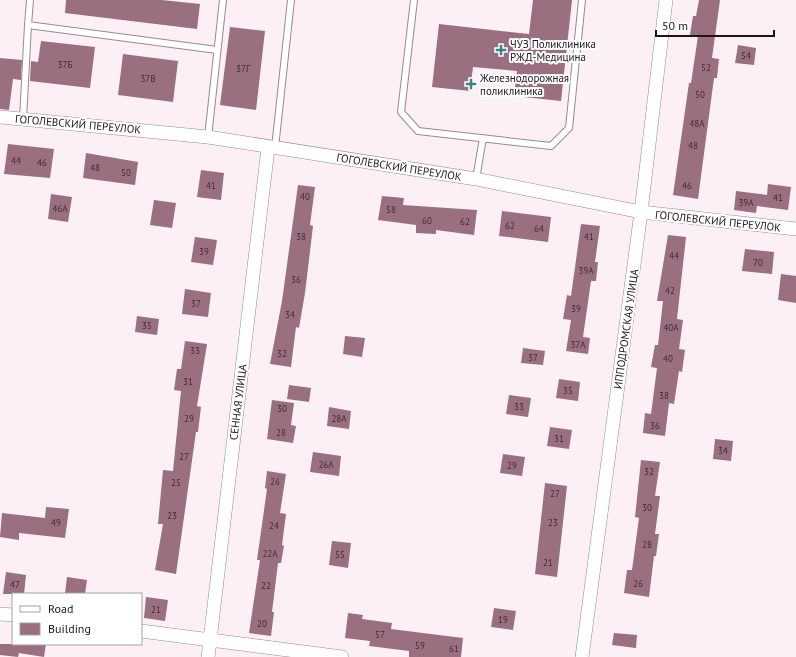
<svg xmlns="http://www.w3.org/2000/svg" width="796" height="657" viewBox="0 0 796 657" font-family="'PT Sans',sans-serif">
<rect width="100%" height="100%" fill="#fdf0f5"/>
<path fill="#9a6f80" d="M66 0H162L200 4 197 29 65 13Z
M533 0H572L561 101 514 96 517 71 473 67 470 91 432 87 439 24 529 34Z
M699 0H720L712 58 719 59 717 78H714L698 199 673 195 689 83H691L698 36 690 35 693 16H696Z
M230 27 265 31 256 110 220 105Z
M41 41 95 47 90 88 30 81 31 61 38 62Z
M738 45 756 48 754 65 735 63Z
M123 54 178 61 173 102 118 95Z
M0 58 22 60 21 80 13 79 9 110 0 109Z
M8 144 54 149 50 178 4 174Z
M86 153 138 162 135 185 83 178Z
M201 170 224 173 221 200 197 197Z
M768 184 791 187 788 210 757 206 756 213 734 210 736 191 767 195Z
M298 185 315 187 310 225 313 226 305 293 299 328 296 327 291 367 270 364 282 301Z
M51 194 72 197 68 222 48 219Z
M382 196 404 198 403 205 477 210 474 235 436 230V234L416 233V225L378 220Z
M154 200 176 203 172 228 150 225Z
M502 211 551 217 548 242 499 236Z
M581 224 600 226 595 262H598L596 281H591L583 337 590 338 588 354 566 351 571 320 563 319 567 295 571 296Z
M668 235 686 237 677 319 683 320 679 349 685 350 682 372 679 371 674 404 669 403 665 436 643 433 645 413 651 414 657 368 651 367 655 345H658L663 301H657Z
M195 237 217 240 213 265 191 262Z
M745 249 774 252 772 274 742 271Z
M781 274 796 276V303L778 300Z
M185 289 211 293 208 317 182 314Z
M137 316 159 319 157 335 135 332Z
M345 336 365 338 362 357 343 354Z
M185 341 207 344 197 406 201 407 198 432H196L176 574 155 570 163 524H158L163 470 173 471 181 391 174 390 177 369H181Z
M523 348 545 351 543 365 521 363Z
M559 379 580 382 578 401 556 398Z
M289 385 311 388 309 402 287 399Z
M509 395 531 398 528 417 506 414Z
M272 400 294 403 291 425 296 426 293 443 267 439Z
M329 407 351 411 349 429 327 426Z
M550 427 572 430 569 449 547 446Z
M715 439 733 441 731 461 713 459Z
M313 452 341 456 339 476 310 472Z
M503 454 525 457 522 476 500 473Z
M641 460 660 462 655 496H660L655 534H659L656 556H654L649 597 624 593 627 570H632L639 518 635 517Z
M267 471 286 474 280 513 286 514 282 545 284 546 281 563H278L272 612H274L271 636 249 633 260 560H257L267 489 265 488Z
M545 483 567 486 557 577 535 574Z
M46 507 69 509 65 538 19 533V540L0 537 2 513 45 518Z
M332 541 351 543 348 568 329 565Z
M6 572 26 575 24 594H3Z
M67 577 87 580 85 594H65Z
M146 597 168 600 165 621 144 618Z
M494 608 516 611 513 630 491 627Z
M348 613 363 615 362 619 392 623 391 629 463 638 461 657H409V651L369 646 370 641 345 638Z
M614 633 637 635 636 648 612 645Z
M0 644H46L44 657 19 653 18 657 0 655Z"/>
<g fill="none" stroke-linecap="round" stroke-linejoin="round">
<defs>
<path id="service" d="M30 0 28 25 217 50
M414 0 401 112 418 131 551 146 569 128 582 0
M23 119 28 25
M208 137 223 0
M275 148 291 0
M476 179 483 138"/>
<path id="minor" d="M0 117 208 137 476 179 641 212 796 229
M0 614 13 615
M141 631 342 657
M208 657 268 148
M582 657 641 212 666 0"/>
</defs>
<use href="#service" stroke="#9c888f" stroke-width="8"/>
<use href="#minor" stroke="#9c888f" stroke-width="14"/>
<use href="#service" stroke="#fff" stroke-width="6"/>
<use href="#minor" stroke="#fff" stroke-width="13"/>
</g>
<g fill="#3b8289" stroke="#fff" stroke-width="1.5">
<path d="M499 44h4v4h4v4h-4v4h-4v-4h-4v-4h4z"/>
<path d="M469 78h4v4h4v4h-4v4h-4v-4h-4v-4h4z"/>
</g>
<g text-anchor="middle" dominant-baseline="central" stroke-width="4" stroke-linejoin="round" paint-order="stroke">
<g font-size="9" fill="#3c2c32">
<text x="746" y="55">54</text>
<text x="65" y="64">37Б</text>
<text x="706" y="67">52</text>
<text x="243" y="68">37Г</text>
<text x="148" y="78">37В</text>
<text x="700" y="94">50</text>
<text x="697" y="123">48А</text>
<text x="693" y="145">48</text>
<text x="16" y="160">44</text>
<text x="42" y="162">46</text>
<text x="95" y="167">48</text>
<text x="126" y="172">50</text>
<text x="211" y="185">41</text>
<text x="687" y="185">46</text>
<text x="305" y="196">40</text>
<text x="778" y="197">41</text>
<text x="746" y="202">39А</text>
<text x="60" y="208">46А</text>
<text x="391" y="209">58</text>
<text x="427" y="220">60</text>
<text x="465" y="221">62</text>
<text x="510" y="225">62</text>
<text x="539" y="228">64</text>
<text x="301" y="236">38</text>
<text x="589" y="236">41</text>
<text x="204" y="251">39</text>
<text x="674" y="255">44</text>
<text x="758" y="262">70</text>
<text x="586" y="270">39А</text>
<text x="296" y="279">36</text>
<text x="670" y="290">42</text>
<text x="196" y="303">37</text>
<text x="576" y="308">39</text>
<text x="290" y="314">34</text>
<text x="147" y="325">35</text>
<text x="671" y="327">40А</text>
<text x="578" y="344">37А</text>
<text x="195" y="350">33</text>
<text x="282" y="353">32</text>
<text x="533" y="357">37</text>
<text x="668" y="358">40</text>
<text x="188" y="381">31</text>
<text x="568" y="390">35</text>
<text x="664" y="395">38</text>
<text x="519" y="406">33</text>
<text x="282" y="408">30</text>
<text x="189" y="418">29</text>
<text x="339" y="418">28А</text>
<text x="655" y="425">36</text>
<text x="281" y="432">28</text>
<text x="559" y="438">31</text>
<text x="723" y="450">34</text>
<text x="184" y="456">27</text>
<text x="326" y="464">26А</text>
<text x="512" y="465">29</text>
<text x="649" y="471">32</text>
<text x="275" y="481">26</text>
<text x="176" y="482">25</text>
<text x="555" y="493">27</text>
<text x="647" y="507">30</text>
<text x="172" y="515">23</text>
<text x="56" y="522">49</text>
<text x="553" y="522">23</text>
<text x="274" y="525">24</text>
<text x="647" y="544">28</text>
<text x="270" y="553">22А</text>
<text x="340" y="554">55</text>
<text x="548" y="562">21</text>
<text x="638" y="583">26</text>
<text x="15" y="584">47</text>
<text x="266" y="585">22</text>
<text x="156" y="609">21</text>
<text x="503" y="619">19</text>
<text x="262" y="623">20</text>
<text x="380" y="634">57</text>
<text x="420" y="645">59</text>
<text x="454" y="648">61</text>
</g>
<g font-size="11" fill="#1d1618" stroke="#fff" text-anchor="start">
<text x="510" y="44">ЧУЗ Поликлиника<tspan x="510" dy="13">РЖД-Медицина</tspan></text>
<text x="480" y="78">Железнодорожная<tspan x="480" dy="13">поликлиника</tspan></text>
</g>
<g font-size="11" fill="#1d1618" stroke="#fff">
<text transform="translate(78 124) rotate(5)">ГОГОЛЕВСКИЙ ПЕРЕУЛОК</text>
<text transform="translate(399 167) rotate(9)">ГОГОЛЕВСКИЙ ПЕРЕУЛОК</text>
<text transform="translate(718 221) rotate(6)">ГОГОЛЕВСКИЙ ПЕРЕУЛОК</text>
<text transform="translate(626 329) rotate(-82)">ИППОДРОМСКАЯ УЛИЦА</text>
<text transform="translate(238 402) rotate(-83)">СЕННАЯ УЛИЦА</text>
</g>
</g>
<rect x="12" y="593" width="130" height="52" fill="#ffffff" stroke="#a5a2a3"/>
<rect x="20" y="606" width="20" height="6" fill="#ffffff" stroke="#a5a2a3"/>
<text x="48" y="613" font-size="12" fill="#1d1618">Road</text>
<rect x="20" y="623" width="20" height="12" fill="#9a6f80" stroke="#a5a2a3"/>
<text x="48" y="633" font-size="12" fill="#1d1618">Building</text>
<path d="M656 30v6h118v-6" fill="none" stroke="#1d1618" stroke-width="2"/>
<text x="662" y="30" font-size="12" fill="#1d1618" stroke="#ffffff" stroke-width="3" paint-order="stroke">50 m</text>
</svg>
